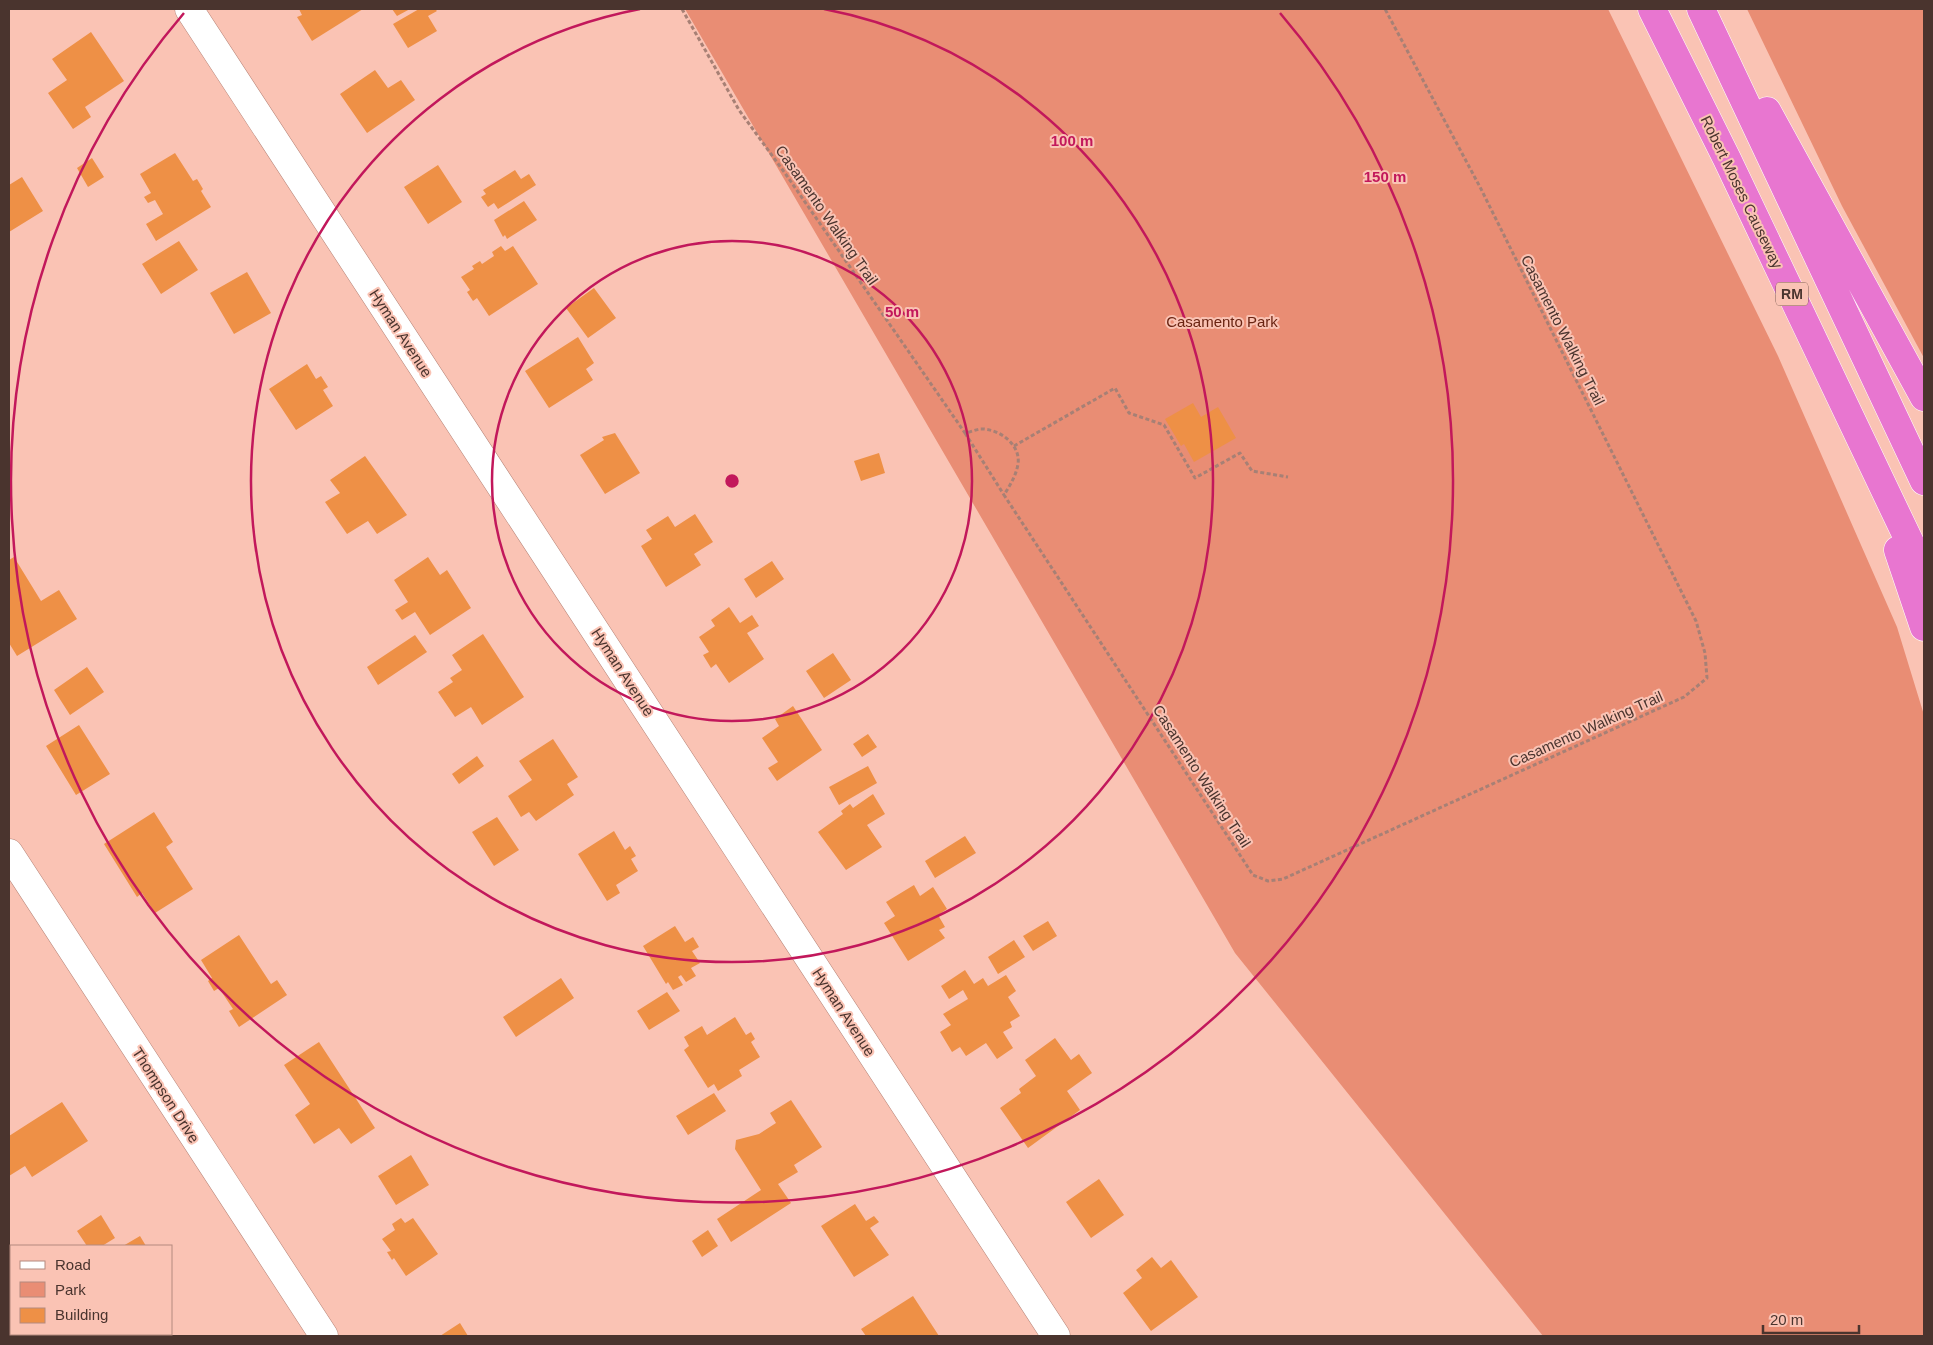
<svg xmlns="http://www.w3.org/2000/svg" width="1933" height="1345" viewBox="0 0 1933 1345" font-family="Arial,sans-serif">
<rect width="100%" height="100%" fill="#fac3b4"/>
<path fill="#e98d74" d="M685 9H1608L1778 356 1897 627 1924 715V1336H1543L1235 953Z
M1747 9H1924V358L1842 206Z"/>
<path fill="#ee9046" d="M299 9H363L312 41 297 17 302 15Z
M392 9H410L397 16Z
M419 9H435L437 11 428 16 437 31 408 48 393 24Z
M91 32 124 81 85 107 91 117 73 129 48 93 67 80 52 59Z
M375 70 388 88 401 80 415 100 367 133 340 94Z
M175 153 193 181 197 179 203 189 201 191 211 207 156 241 146 224 163 214 155 200 148 203 144 197 151 193 140 174Z
M92 158 104 177 88 187 77 168Z
M438 165 462 202 428 224 404 187Z
M515 170 521 179 529 174 536 185 498 209 494 203 488 207 481 197 486 194 483 190Z
M22 177 43 211 9 232V185Z
M524 201 537 220 507 239 505 235 503 237 494 220Z
M179 241 198 270 161 294 142 264Z
M501 246 505 251 513 246 538 284 489 316 477 298 473 301 467 292 470 290 461 277 474 269 472 266 480 261 482 264 494 256 492 252Z
M247 272 271 313 234 334 210 293Z
M594 288 616 318 588 338 566 308Z
M578 337 594 363 586 369 593 380 549 408 525 371Z
M307 364 316 379 321 376 328 387 323 390 333 406 296 430 269 389Z
M1193 403 1201 417 1218 407 1236 438 1194 462 1184 444 1181 446 1165 419Z
M615 433 640 473 605 494 580 455 604 440 602 437Z
M879 453 885 473 861 481 854 461Z
M365 456 407 515 377 534 368 521 347 534 325 502 340 493 330 480Z
M695 514 713 542 694 554 701 565 666 587 641 546 652 539 646 530 668 516 675 527Z
M14 557 41 601 59 590 77 619 17 656 9 643V560Z
M428 557 440 575 447 570 471 608 430 635 415 612 402 620 395 610 408 602 394 580Z
M772 561 784 579 756 598 744 579Z
M729 607 740 623 752 615 759 626 747 633 764 659 729 683 716 664 711 668 703 655 709 652 699 637 715 626 711 620Z
M483 634 524 697 482 725 471 707 455 717 438 692 453 682 450 678 462 670 452 655Z
M415 635 427 652 378 685 367 667Z
M833 653 851 680 824 698 806 671Z
M87 667 104 692 70 715 54 690Z
M793 706 822 750 777 781 768 768 778 762 762 738 779 726 775 719Z
M79 725 110 774 76 795 46 746Z
M868 734 877 747 862 757 853 744Z
M553 739 578 777 567 784 574 795 536 821 529 812 521 817 508 796 532 780 519 761Z
M477 756 484 766 459 784 452 774Z
M868 766 877 783 839 805 829 787Z
M873 794 885 814 867 825 882 847 846 870 818 832 843 814 841 811 850 804 853 808Z
M154 812 173 842 166 847 193 889 155 913 142 893 137 897 104 844Z
M497 817 519 850 494 866 472 832Z
M614 831 625 850 630 846 636 856 631 859 638 871 616 885 620 893 607 901 578 854Z
M965 836 976 853 935 878 925 861Z
M914 885 920 896 933 887 947 909 938 915 945 927 939 930 945 938 908 961 884 923 895 916 886 902Z
M1048 921 1057 936 1033 951 1023 936Z
M675 926 685 942 693 937 699 947 692 951 700 963 691 968 696 976 686 982 681 975 678 977 683 985 673 990 668 982 666 984 643 946Z
M239 935 271 984 277 980 287 995 239 1027 229 1011 233 1009 219 988 214 991 208 981 212 978 201 960Z
M1014 940 1025 957 998 974 988 957Z
M965 970 974 984 983 978 988 986 1006 975 1016 991 1008 997 1020 1016 1010 1022 1012 1027 1003 1032 1013 1048 997 1059 986 1043 966 1056 960 1047 952 1052 940 1032 951 1025 943 1014 968 999 963 990 949 999 941 986Z
M561 978 574 998 516 1037 503 1017Z
M667 992 680 1011 649 1030 637 1011Z
M735 1017 746 1035 751 1032 755 1039 751 1042 760 1057 739 1070 742 1076 718 1091 714 1084 708 1088 684 1050 689 1046 684 1037 702 1026 707 1035Z
M1055 1038 1071 1060 1079 1054 1092 1073 1067 1091 1080 1110 1028 1148 1000 1108 1021 1093 1019 1089 1036 1076 1025 1060Z
M319 1042 375 1128 351 1144 339 1128 314 1144 295 1115 310 1104 284 1065Z
M714 1093 726 1111 688 1135 676 1116Z
M791 1100 822 1147 794 1165 798 1172 778 1184 791 1203 731 1242 717 1219 761 1190 735 1149 736 1140 759 1134 776 1123 770 1113Z
M62 1102 88 1141 32 1177 25 1166 9 1176V1136Z
M411 1155 429 1185 396 1205 378 1176Z
M1099 1179 1124 1215 1091 1238 1066 1202Z
M855 1204 866 1221 874 1216 879 1222 870 1228 889 1255 854 1277 821 1226Z
M101 1215 115 1238 102 1246H87L77 1231Z
M401 1218 405 1223 413 1218 438 1254 406 1276 394 1258 392 1260 387 1252 391 1251 382 1239 395 1230 392 1224Z
M708 1230 718 1246 702 1257 692 1241Z
M140 1236 146 1246H123Z
M1152 1257 1161 1268 1171 1260 1198 1297 1151 1331 1123 1293 1142 1278 1136 1270Z
M913 1296 939 1336H866L861 1329Z
M460 1323 468 1336H440Z"/>
<g fill="none" stroke-linecap="round" stroke-linejoin="round">
<defs>
<path id="street" d="M189 9 1056 1336
M9 853 324 1336"/>
<path id="highway" d="M1652 9 1727 159 1924 572
M1701 9 1924 481
M1767 111 1924 397
M1898 550 1924 627"/>
</defs>
<use href="#street" stroke="#b68376" stroke-width="29"/>
<use href="#highway" stroke="#fff" stroke-width="29"/>
<path stroke="#a78075" stroke-width="3" stroke-dasharray="4 2.5" stroke-linecap="butt" d="M682 9 739 110 787 176 965 433C970 432 975 430 980 429 998 428 1021 444 1018 464 1016 476 1010 485 1004 495L1253 875 1268 881 1283 879 1684 697 1707 678 1705 653 1696 621 1480 187 1385 9
M965 433 1004 495
M1014 446 1115 388 1129 413 1164 425 1195 478 1240 453 1252 471 1288 477"/>
<use href="#street" stroke="#fff" stroke-width="28"/>
<use href="#highway" stroke="#e876d0" stroke-width="28"/>
</g>
<g fill="none" stroke="#c2185b" stroke-width="2.5">
<circle cx="732" cy="481" r="240"/>
<path d="M824 9A481 481 0 1 1 640 9"/>
<path d="M1280 13A721 721 0 1 1 184 13"/>
</g>
<g text-anchor="middle" dominant-baseline="central" stroke-width="4" stroke-linejoin="round" paint-order="stroke">
<rect fill="#fac3b4" stroke="#7f5f56" stroke-width="1" x="1776" y="282.5" width="32" height="23" rx="4"/>
<g font-size="14" font-weight="bold" fill="#4a342e">
<text x="1792" y="294">RM</text>
</g>
<g font-size="15" fill="#4a342e" stroke="#fac3b4">
<text transform="translate(1742 192) rotate(64)">Robert Moses Causeway</text>
<text transform="translate(827 215) rotate(55)">Casamento Walking Trail</text>
<text transform="translate(1563 330) rotate(63)">Casamento Walking Trail</text>
<text transform="translate(401 333) rotate(57)">Hyman Avenue</text>
<text transform="translate(623 672) rotate(57)">Hyman Avenue</text>
<text transform="translate(1586 729) rotate(-24)">Casamento Walking Trail</text>
<text transform="translate(1202 776) rotate(57)">Casamento Walking Trail</text>
<text transform="translate(844 1012) rotate(57)">Hyman Avenue</text>
<text transform="translate(166 1095) rotate(57)">Thompson Drive</text>
</g>
<g font-size="15" fill="#6a2412" stroke="#fac3b4">
<text x="1222" y="321">Casamento Park</text>
</g>
</g>
<circle cx="732" cy="481" r="8" fill="#c2185b" stroke="#fac3b4" stroke-width="2.5"/>
<g font-size="15" text-anchor="middle" font-weight="bold" fill="#c2185b" stroke="#fac3b4" stroke-width="4" stroke-linejoin="round" paint-order="stroke">
<text x="1072" y="146">100 m</text>
<text x="1385" y="182">150 m</text>
<text x="902" y="317">50 m</text>
</g>
<rect width="1933" height="1345" fill="none" stroke="#4a342e" stroke-width="20"/>
<rect x="10" y="1245" width="162" height="90" fill="#fac3b4" stroke="#b48a7e"/>
<rect x="20" y="1261" width="25" height="8" fill="#ffffff" stroke="#b48a7e"/>
<text x="55" y="1270" font-size="15" fill="#4a342e">Road</text>
<rect x="20" y="1282" width="25" height="15" fill="#e98d74" stroke="#b48a7e"/>
<text x="55" y="1295" font-size="15" fill="#4a342e">Park</text>
<rect x="20" y="1308" width="25" height="15" fill="#ee9046" stroke="#b48a7e"/>
<text x="55" y="1320" font-size="15" fill="#4a342e">Building</text>
<path d="M1763 1325v8h96v-8" fill="none" stroke="#4a342e" stroke-width="2.5"/>
<text x="1770" y="1325" font-size="15" fill="#4a342e" stroke="#fac3b4" stroke-width="4" paint-order="stroke">20 m</text>
</svg>
